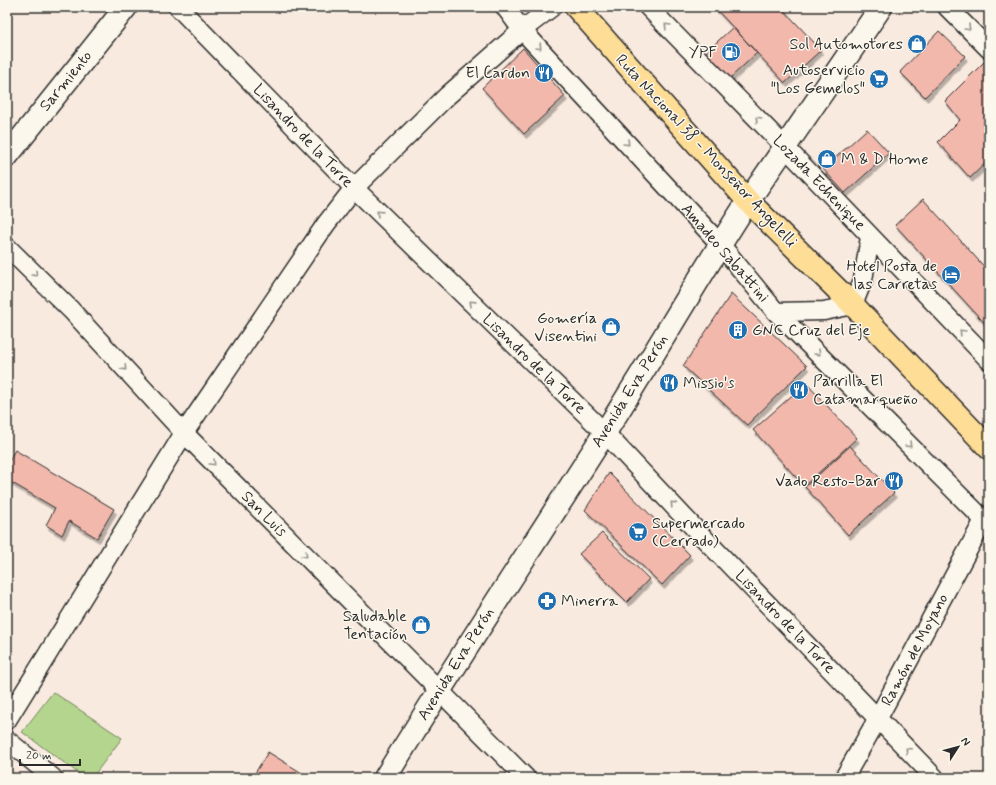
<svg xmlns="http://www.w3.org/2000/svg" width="996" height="785" viewBox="0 0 996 785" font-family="Mynerve,sans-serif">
<defs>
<filter id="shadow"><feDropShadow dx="2.5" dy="4.5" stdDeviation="0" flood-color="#0004"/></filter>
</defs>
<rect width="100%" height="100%" fill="#f9eadf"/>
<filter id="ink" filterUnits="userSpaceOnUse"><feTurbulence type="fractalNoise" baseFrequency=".025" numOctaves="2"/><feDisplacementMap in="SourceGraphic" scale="8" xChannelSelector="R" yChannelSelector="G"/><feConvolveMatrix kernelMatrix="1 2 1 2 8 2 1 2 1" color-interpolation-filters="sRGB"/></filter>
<g filter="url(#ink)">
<path fill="#b4d58e" stroke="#70805c" d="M53 692 122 738 92 778H85L22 732Z"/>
<path fill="#f2b8ac" stroke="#2b2b2b" filter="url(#shadow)" d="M714 7H781L821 50 785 83Z
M733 27 757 53 729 79 704 54Z
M939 31 965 56 925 97 900 72Z
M523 48 565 96 524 134 482 88Z
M986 60 989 63V160L970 178 938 142 960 120 945 101Z
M867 129 889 153 845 193 823 169Z
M923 199 989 272V328L895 225Z
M731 294 807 366 747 425 683 366Z
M806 383 857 438 804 486 753 430Z
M850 446 894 493 848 535 805 487Z
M15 450 114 509 97 538 69 521 62 535 46 525 55 508 7 480V464Z
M609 473 690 555 662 585 585 510Z
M602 533 649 579 627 602 579 554Z
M268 752 310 778H252Z"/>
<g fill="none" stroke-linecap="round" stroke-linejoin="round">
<defs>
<path id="minor" d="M178 7 354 188 605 433 698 532 935 778
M505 7 522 30 720 244 776 312 989 525
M648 7 785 147 989 360
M947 7 989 49
M7 247 71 310 184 433 526 778
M776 312 824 311 853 305 863 280 870 237
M7 720 184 433 326 224 354 188 447 96 522 30 552 7
M7 740 53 778
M844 778 878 718 984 520"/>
<path id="tertiary" d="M7 156 126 7
M385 778C456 662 531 549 604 434 653 357 698 278 748 201"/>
<path id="secondary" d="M748 201 881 7"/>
<path id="trunk" d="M576 7 748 201 853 305 989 448"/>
</defs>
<use href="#minor" stroke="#2b2b2b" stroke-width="21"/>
<use href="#tertiary" stroke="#2b2b2b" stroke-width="25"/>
<use href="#secondary" stroke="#2b2b2b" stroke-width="25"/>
<use href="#trunk" stroke="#2b2b2b" stroke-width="25"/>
<use href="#minor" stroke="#fbf7ec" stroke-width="18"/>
<use href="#tertiary" stroke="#fbf7ec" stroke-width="22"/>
<use href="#secondary" stroke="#fbf7ec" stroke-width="22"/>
<use href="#trunk" stroke="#fedd96" stroke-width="22"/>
</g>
<defs><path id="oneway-chevron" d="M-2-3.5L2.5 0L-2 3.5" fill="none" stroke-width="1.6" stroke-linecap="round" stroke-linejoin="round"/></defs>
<g stroke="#93918c">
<use href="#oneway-chevron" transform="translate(667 26) rotate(-134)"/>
<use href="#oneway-chevron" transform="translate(968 28) rotate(45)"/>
<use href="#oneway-chevron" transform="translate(539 47) rotate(47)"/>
<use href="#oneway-chevron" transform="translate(758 119) rotate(-134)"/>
<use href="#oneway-chevron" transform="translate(627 143) rotate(47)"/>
<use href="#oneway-chevron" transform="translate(379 213) rotate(-136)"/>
<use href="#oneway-chevron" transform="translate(35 274) rotate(45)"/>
<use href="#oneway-chevron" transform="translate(472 303) rotate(-136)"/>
<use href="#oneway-chevron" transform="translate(962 332) rotate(-134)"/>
<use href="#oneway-chevron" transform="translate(818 353) rotate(45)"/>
<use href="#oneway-chevron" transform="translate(124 368) rotate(47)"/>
<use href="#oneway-chevron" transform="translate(909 445) rotate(45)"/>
<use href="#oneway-chevron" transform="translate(213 463) rotate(45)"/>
<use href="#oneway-chevron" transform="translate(673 504) rotate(-133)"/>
<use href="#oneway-chevron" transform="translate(305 555) rotate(45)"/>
<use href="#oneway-chevron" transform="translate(908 750) rotate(-133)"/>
</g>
</g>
<defs>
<symbol id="shop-disc" viewBox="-11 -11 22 22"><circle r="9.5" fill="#1f6fb2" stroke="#fbf7ec"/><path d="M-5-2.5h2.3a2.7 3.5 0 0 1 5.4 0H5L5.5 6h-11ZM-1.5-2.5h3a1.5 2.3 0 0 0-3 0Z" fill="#fff"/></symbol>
<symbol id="fuel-disc" viewBox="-11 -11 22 22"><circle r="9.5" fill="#1f6fb2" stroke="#fbf7ec"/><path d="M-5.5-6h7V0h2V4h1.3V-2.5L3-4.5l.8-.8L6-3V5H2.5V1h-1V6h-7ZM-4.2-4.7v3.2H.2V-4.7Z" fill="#fff"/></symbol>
<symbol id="restaurant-disc" viewBox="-11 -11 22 22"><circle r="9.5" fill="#1f6fb2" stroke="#fbf7ec"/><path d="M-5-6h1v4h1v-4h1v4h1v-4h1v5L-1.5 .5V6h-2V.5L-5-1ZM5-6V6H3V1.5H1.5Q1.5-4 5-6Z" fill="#fff"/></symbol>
<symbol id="supermarket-disc" viewBox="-11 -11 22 22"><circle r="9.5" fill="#1f6fb2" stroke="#fbf7ec"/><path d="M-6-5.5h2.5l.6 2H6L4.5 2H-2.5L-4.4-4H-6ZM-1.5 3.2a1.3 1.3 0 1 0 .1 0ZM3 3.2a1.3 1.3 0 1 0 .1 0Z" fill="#fff"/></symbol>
<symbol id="hotel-disc" viewBox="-11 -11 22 22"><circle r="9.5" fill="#1f6fb2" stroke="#fbf7ec"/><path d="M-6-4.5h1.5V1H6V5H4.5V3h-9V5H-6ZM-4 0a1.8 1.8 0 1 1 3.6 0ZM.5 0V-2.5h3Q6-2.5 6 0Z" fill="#fff"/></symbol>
<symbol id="building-disc" viewBox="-11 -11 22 22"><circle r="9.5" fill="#1f6fb2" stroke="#fbf7ec"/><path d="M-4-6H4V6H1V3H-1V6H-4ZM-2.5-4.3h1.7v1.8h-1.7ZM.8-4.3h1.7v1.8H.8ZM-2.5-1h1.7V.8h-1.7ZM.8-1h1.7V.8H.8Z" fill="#fff"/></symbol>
<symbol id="pharmacy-disc" viewBox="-11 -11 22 22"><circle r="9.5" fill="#1f6fb2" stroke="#fbf7ec"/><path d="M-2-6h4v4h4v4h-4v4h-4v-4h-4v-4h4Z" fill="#fff"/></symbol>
</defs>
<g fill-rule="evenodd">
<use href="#shop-disc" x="906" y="33" width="22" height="22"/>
<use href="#fuel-disc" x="720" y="41" width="22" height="22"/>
<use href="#restaurant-disc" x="533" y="62" width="22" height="22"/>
<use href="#supermarket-disc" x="868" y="68" width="22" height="22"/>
<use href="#shop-disc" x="816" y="148" width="22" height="22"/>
<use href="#hotel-disc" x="940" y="264" width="22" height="22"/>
<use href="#shop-disc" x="600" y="316" width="22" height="22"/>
<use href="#building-disc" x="727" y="319" width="22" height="22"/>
<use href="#restaurant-disc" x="658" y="372" width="22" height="22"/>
<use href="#restaurant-disc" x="788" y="379" width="22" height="22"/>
<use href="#restaurant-disc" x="883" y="470" width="22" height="22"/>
<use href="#supermarket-disc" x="627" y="521" width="22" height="22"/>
<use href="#pharmacy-disc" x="536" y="590" width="22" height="22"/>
<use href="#shop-disc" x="410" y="614" width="22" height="22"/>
</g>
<g text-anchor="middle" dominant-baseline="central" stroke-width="3" stroke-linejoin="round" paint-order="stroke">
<g font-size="16" fill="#2b2b2b" stroke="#fbf7ec" text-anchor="end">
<text x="903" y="44">Sol Automotores</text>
<text x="717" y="52">YPF</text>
<text x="865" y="70">Autoservicio<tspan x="865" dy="18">"Los Gemelos"</tspan></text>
<text x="530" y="73">El Cardon</text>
<text x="841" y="159" text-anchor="start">M &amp; D Home</text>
<text x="937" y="266">Hotel Posta de<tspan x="937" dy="18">las Carretas</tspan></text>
<text x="597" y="318">Gomería<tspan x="597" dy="18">Visentini</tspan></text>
<text x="752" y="330" text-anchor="start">GNC Cruz del Eje</text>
<text x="813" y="381" text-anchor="start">Parrilla El<tspan x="813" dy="18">Catamarqueño</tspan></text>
<text x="683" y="383" text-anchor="start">Missio's</text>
<text x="880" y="481">Vado Resto-Bar</text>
<text x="652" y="523" text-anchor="start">Supermercado<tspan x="652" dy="18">(Cerrado)</tspan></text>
<text x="561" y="601" text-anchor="start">Minerra</text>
<text x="407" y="616">Saludable<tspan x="407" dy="18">Tentación</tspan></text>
</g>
<g font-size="16" fill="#2b2b2b" stroke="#fbf7ec">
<text transform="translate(66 81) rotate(-51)">Sarmiento</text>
<text transform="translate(303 136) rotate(46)">Lisandro de la Torre</text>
<text transform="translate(706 151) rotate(47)">Ruta Nacional 38 - Monseñor Angelelli</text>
<text transform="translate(819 183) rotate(46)">Lozada Echenique</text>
<text transform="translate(725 253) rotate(49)">Amadeo Sabattini</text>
<text transform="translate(534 364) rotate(44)">Lisandro de la Torre</text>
<text transform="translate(630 391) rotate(-58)">Avenida Eva Perón</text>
<text transform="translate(264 514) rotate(45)">San Luis</text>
<text transform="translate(785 622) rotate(46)">Lisandro de la Torre</text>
<text transform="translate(915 650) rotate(-62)">Ramón de Moyano</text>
<text transform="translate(456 664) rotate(-58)">Avenida Eva Perón</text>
</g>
</g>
<rect width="996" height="785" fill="none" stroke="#fbf7ec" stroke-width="24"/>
<rect x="12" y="12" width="972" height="761" fill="none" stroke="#2b2b2b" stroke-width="1.5" filter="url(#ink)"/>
<g transform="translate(958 747) rotate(54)" stroke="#fbf7ec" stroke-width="3" paint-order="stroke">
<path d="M0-3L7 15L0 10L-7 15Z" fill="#2b2b2b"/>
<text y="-6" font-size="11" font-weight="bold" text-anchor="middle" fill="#2b2b2b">N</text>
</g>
<path d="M20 759v6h60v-6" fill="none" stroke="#2b2b2b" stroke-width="2"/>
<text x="26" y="759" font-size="12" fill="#2b2b2b" stroke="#fbf7ec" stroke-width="3" paint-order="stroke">20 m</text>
</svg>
